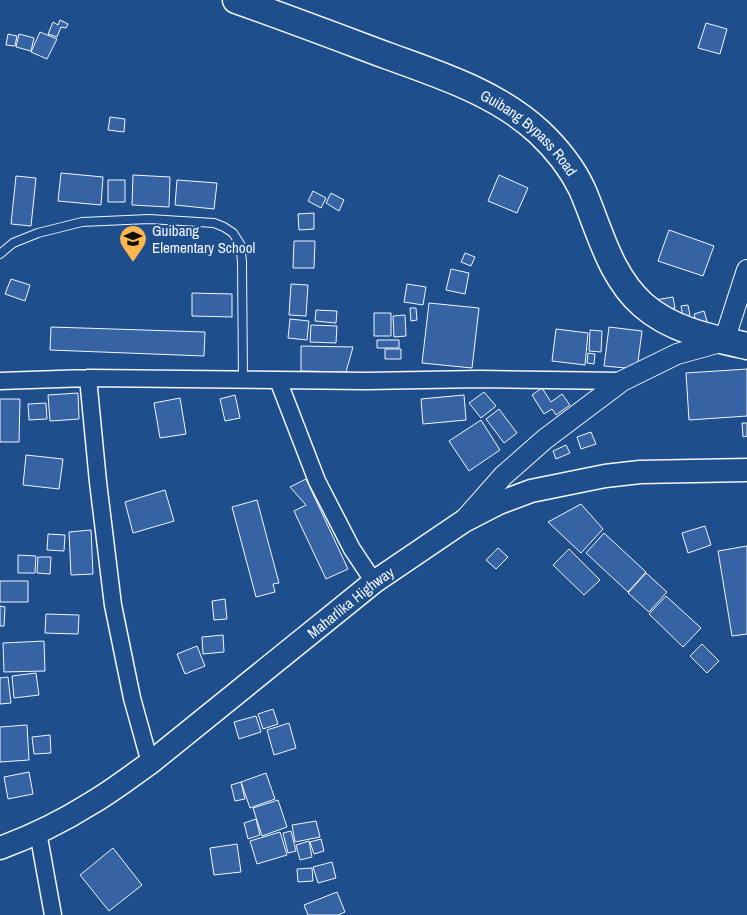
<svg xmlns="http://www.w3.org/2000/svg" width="747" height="915" viewBox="0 0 747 915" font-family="'Archivo Narrow',sans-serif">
<rect width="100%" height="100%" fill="#1f4e8c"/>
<path fill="#3563a3" stroke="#f2f6ff" d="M60 20 68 24 66 28 61 27 57 37 48 34 53 22 58 25Z
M706 23 727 29 720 54 698 48Z
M40 32 57 39 47 59 31 52Z
M8 34 17 36 15 46 6 45Z
M19 34 34 38 31 51 16 47Z
M110 117 125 119 124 132 108 130Z
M61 173 103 177 101 205 58 201Z
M133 175 170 177 169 207 132 205Z
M499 175 528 188 517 213 488 201Z
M16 176 36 178 31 226 11 224Z
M108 180H125V202H108Z
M177 180 217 183 214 209 175 205Z
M313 191 326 198 321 208 308 201Z
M331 193 344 200 339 211 326 203Z
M314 213V229L299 230 298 214Z
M669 230 714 246 703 276 658 261Z
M294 241H315L314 268H293Z
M465 253 475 257 471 266 461 262Z
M451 269 469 273 465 294 446 290Z
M11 279 30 285 25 301 5 294Z
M291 284 308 285 306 316 289 315Z
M407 284 426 287 423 305 404 302Z
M192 293 232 294V317L192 316Z
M673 297 675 308 657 311 655 300Z
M429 303 479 308 472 368 422 363Z
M688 305 690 315 683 317 681 306Z
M410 308H416L417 320 411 321Z
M316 310 337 311 336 323 315 321Z
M704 311 707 321 697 324 694 314Z
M374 313H391V336H374Z
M405 315 406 336 394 337 393 316Z
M290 319 309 321 307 340 288 338Z
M311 325 337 326 336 343 310 342Z
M51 327 205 332 204 356 50 350Z
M609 327 642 331 637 369 604 366Z
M556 329 588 333 585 365 552 361Z
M590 330 602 331 601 352 589 351Z
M377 340H399V348H377Z
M301 346 353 347 346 372 301 371Z
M385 349H401V359H385Z
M588 353 595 354 594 364 587 363Z
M747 369V416L689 420 686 373Z
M542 388 551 402 562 394 570 405 556 415 552 409 544 414 532 395Z
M484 392 496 406 481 418 469 403Z
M78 393 79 419 50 421 48 395Z
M235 395 240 418 225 421 220 399Z
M464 395 466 420 423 424 421 399Z
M180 398 186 434 160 438 154 403Z
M0 399H20L19 442H0Z
M46 403 47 419 29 420 28 404Z
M499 409 517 433 504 443 486 419Z
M481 420 500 450 469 471 449 441Z
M742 423H747V436L743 437Z
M591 432 596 444 581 449 577 437Z
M566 445 570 453 556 459 553 451Z
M26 455 63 459 59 489 23 485Z
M306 479 348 569 326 579 294 511 306 505 290 487Z
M165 490 174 521 133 533 125 502Z
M257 500 279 583 273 584 275 592 256 597 232 507Z
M581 504 603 529 581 553 548 522Z
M705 526 711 545 688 553 682 533Z
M91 530 93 574 71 575 69 532Z
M604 533 646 572 628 592 586 553Z
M48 534 65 535 64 551 47 550Z
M747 546V634L732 636 718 551Z
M498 548 508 557 496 569 486 560Z
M569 549 600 580 584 595 553 565Z
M18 555 36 556 35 573H18Z
M38 557H51L50 574 37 573Z
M646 573 667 592 649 612 628 593Z
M0 581H28V602H0Z
M666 596 701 628 683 647 649 614Z
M225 599 227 619 214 620 212 601Z
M0 606 5 607 4 626H0Z
M46 614 79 615 78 634 45 633Z
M223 635 224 652 203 654 202 637Z
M44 641 45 671 4 672 3 643Z
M702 644 719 661 707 673 690 656Z
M197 646 205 666 185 674 177 654Z
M36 673 39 695 14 698 12 676Z
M8 677 11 703 0 704V678Z
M273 709 278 724 263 729 258 714Z
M256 716 261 732 239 739 234 722Z
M289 723 296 748 274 755 267 730Z
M27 725 29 760 0 762V727Z
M50 735 51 753 34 754 32 737Z
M29 772 33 794 8 799 4 777Z
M266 773 275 799 250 808 241 782Z
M241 782 245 799 235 801 231 785Z
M278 800 287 827 262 836 253 808Z
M256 819 260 835 248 839 244 823Z
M316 821 320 837 295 842 292 825Z
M291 831 296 851 288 853 283 833Z
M280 832 287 855 257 864 250 841Z
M321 839 324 851 314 854 310 842Z
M309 841 312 857 300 860 296 845Z
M237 844 241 872 214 875 210 848Z
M113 848 142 885 109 911 80 875Z
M332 862 336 878 318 883 313 867Z
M312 868 313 881 298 882 297 869Z
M337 892 345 912 338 915H308L304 905Z"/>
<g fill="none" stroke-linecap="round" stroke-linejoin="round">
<defs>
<path id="service" d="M0 254 13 243 38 233 82 222 149 219 214 223 224 227 233 233 240 244 242 261 243 380"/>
<path id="minor" d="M88 378 98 482 113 605 132 698 150 763
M278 380 317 481 352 549 374 582
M0 381 88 378 366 381 480 379 622 381
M38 832 53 915"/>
<path id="tertiary" d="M465 519 503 476 545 439 622 381 677 354 724 341 747 270"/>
<g id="secondary">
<path id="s1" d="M0 848C30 837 63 821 90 804 111 792 130 777 150 763L374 582 464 521 499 503 531 491 605 476 640 472 747 470"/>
</g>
<g id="trunk">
<path id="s2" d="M236 0C287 18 337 37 388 56 440 75 497 93 539 132 556 148 572 168 582 189 599 228 609 275 643 305 671 330 711 338 747 346"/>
</g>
</defs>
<use href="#service" stroke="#f2f6ff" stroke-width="10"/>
<use href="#minor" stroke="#f2f6ff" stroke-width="19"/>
<use href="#tertiary" stroke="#f2f6ff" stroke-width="22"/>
<use href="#secondary" stroke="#f2f6ff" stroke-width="25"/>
<use href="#trunk" stroke="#f2f6ff" stroke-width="29"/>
<use href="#service" stroke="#1f4e8c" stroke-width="8"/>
<use href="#minor" stroke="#1f4e8c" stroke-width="16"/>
<use href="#tertiary" stroke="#1f4e8c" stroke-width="20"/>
<use href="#secondary" stroke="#1f4e8c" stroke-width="22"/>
<use href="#trunk" stroke="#1f4e8c" stroke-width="26"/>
</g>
<defs>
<symbol id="school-pin" viewBox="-11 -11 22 30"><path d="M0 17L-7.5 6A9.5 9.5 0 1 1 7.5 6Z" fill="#ffb74d" stroke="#1f4e8c"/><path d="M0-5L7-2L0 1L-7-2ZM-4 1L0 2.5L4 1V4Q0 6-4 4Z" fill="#111"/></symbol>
</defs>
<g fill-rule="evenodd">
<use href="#school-pin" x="117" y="223" width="32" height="43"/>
</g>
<g text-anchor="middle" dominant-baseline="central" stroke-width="4" stroke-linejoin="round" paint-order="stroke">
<g font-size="15" fill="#f2f6ff" stroke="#1f4e8c">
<text stroke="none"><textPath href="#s2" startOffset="325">Guibang Bypass Road</textPath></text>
<text stroke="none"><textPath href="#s1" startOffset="430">Maharlika Highway</textPath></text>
</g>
<g font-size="15" fill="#f2f6ff" stroke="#1f4e8c" text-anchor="start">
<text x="152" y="230">Guibang<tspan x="152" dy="17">Elementary School</tspan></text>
</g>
</g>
</svg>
